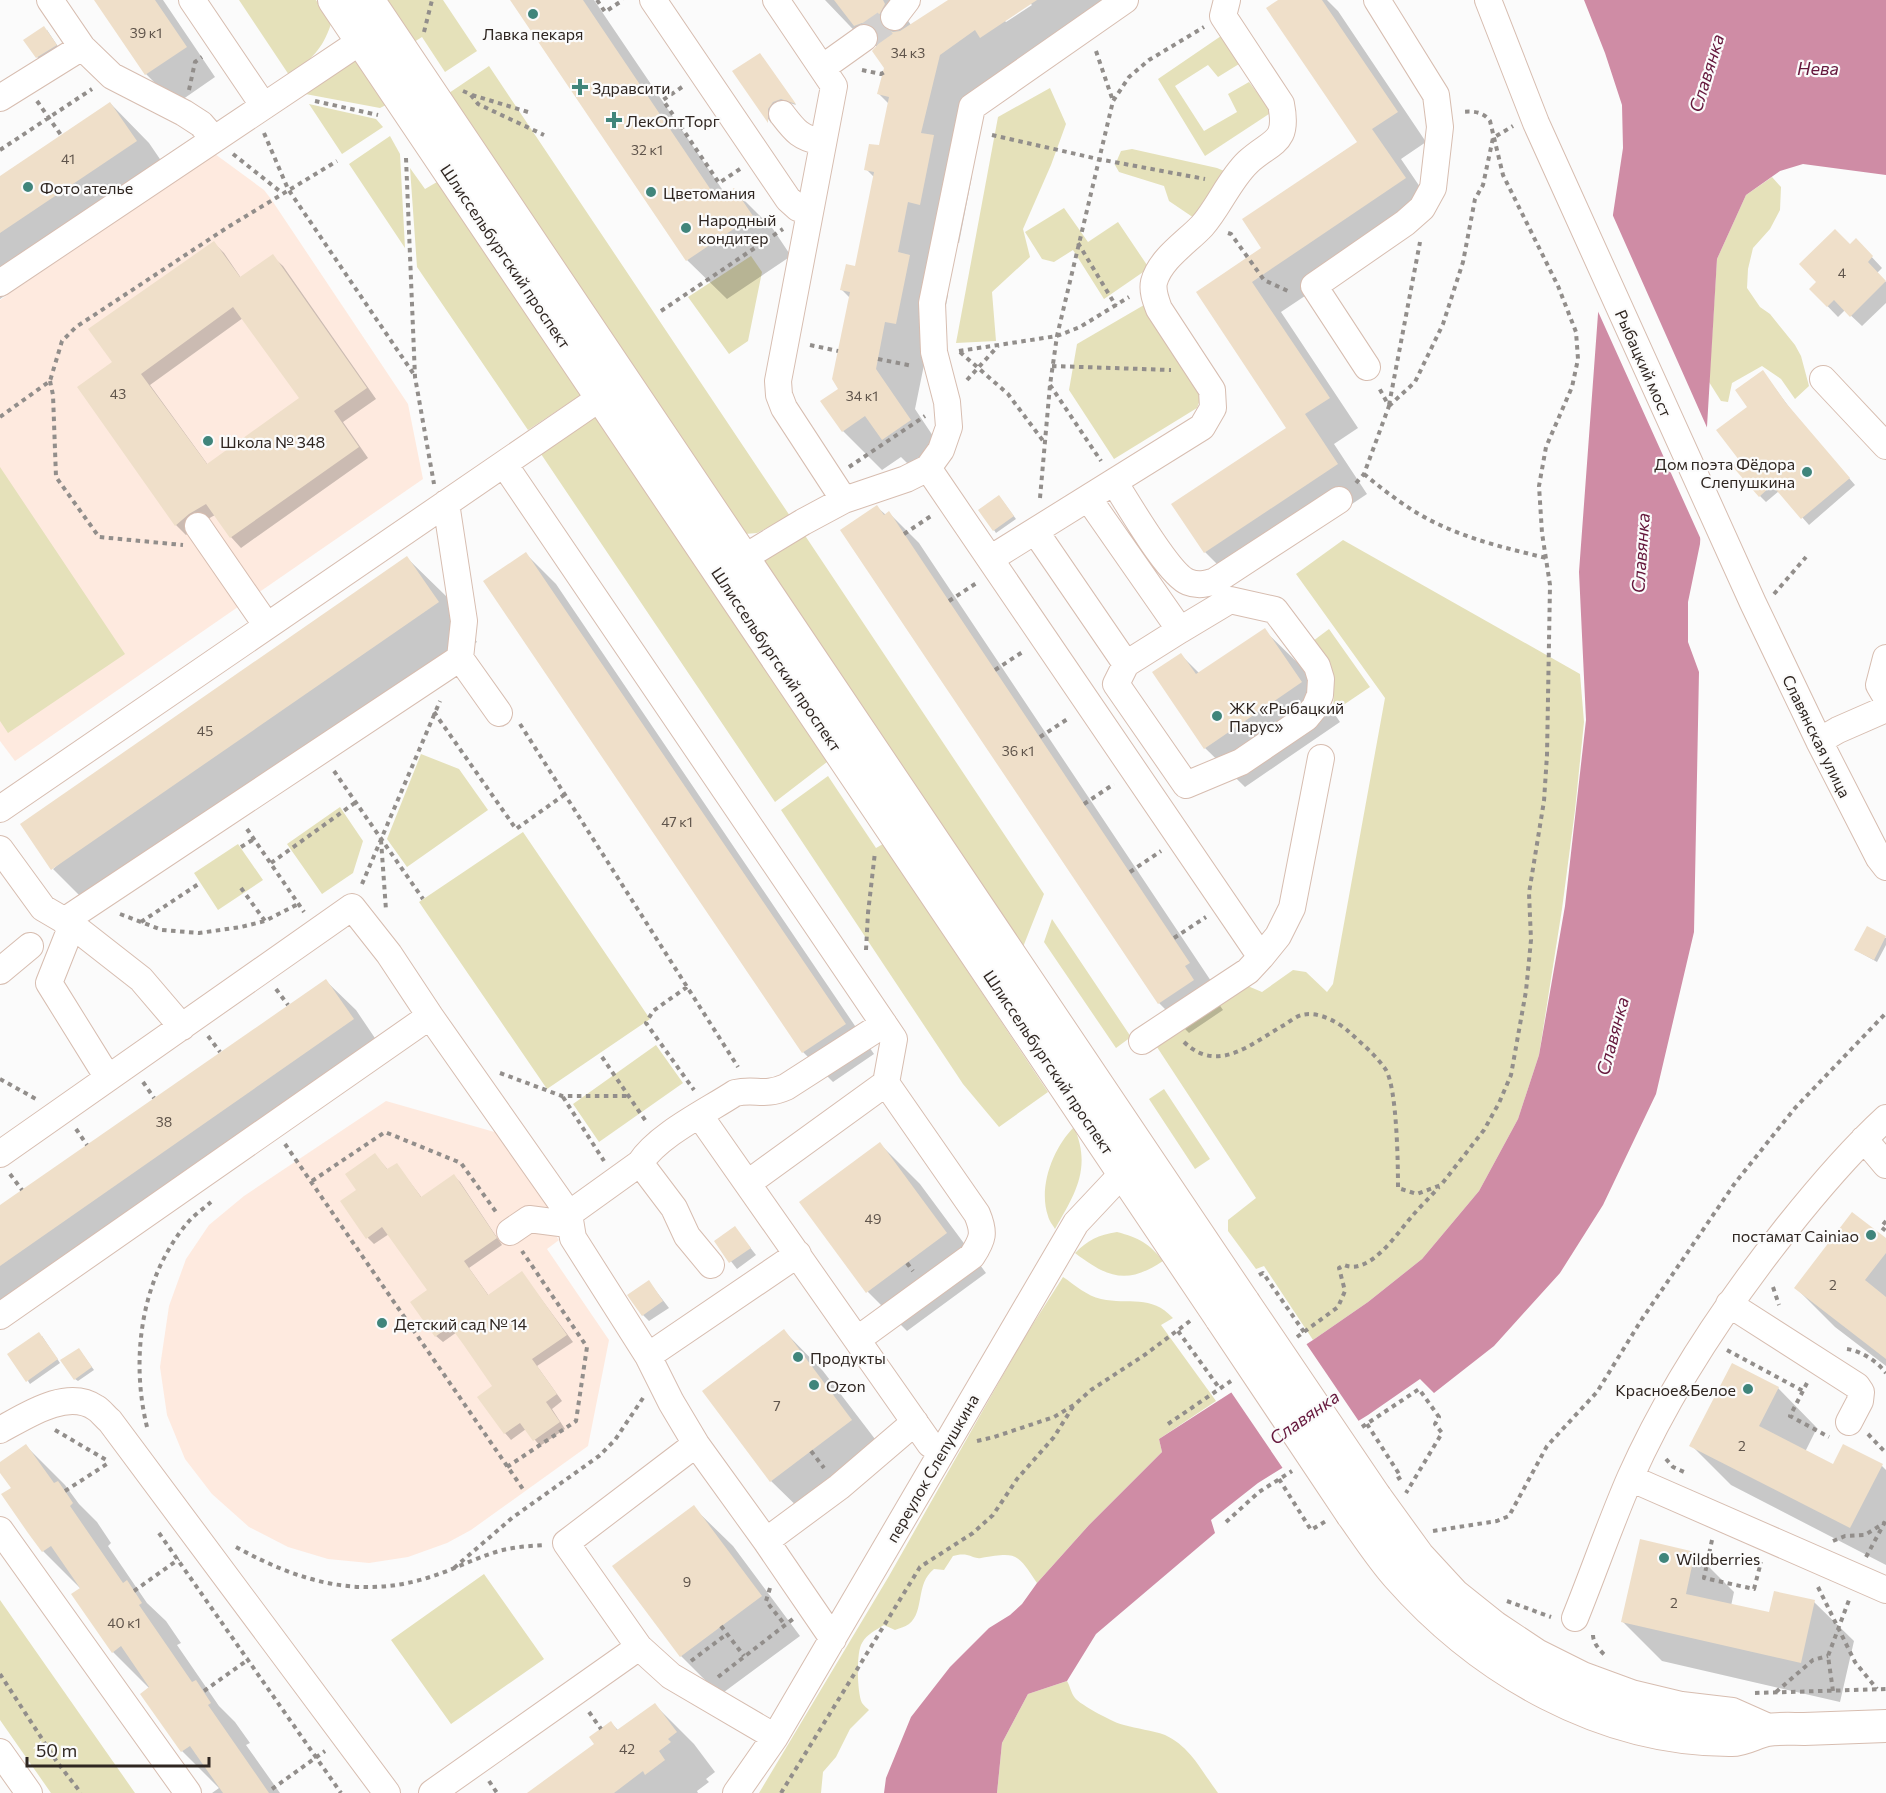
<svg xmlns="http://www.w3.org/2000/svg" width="1886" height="1793" viewBox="0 0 1886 1793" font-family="Commissioner,sans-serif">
<rect width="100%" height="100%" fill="#fbfbfb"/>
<path fill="#feeadf" d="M215 154 264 190 271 199 408 404 423 479 15 761 0 741V300Z
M386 1101 498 1133 557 1214 562 1231 556 1236 559 1240 547 1249 609 1340 588 1446 471 1530 447 1543 408 1557 369 1563 328 1559 288 1547 249 1527 212 1494 185 1459 167 1415 160 1367 169 1306 186 1259 209 1225 244 1196Z"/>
<path fill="#e5e1ba" d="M239 0H316L331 24C322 50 312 59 289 75Z
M386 0H443L477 51 445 72 422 37 414 42Z
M1221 36 1239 64 1218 77 1208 65 1175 86 1204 131 1237 112 1228 94 1249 82 1272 112 1205 156 1158 79Z
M354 58 386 105 380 108 300 93Z
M489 66 790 516 757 533 745 534 449 93Z
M1050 88 1066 124 1051 165 1023 229 1030 257 992 292 996 341 956 343 998 117Z
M309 104 376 119 383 127 342 154Z
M390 136 400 154 405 248 349 164Z
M1132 149 1217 168 1229 173 1197 220 1169 201 1164 186 1119 172 1115 165 1121 151Z
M410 168 425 189 437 182 581 395 528 430 417 267Z
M1772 177 1781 187 1780 210 1770 229 1753 248 1748 269 1747 288 1760 307 1770 314 1795 345 1801 356 1809 386 1795 399 1781 379 1762 366 1732 383 1728 402 1721 401 1709 382 1717 259 1746 195Z
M1064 208 1088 242 1118 222 1149 268 1104 299 1073 250 1054 262 1042 259 1025 232Z
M751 256 762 272 748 341 729 354 688 297Z
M1144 305 1202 394 1197 408 1114 459 1069 390 1077 344Z
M595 416 827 762 775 802 539 451Z
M0 467 125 654 8 733 0 721Z
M804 534 1044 894 1023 947 763 559Z
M1343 540 1580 674 1584 722 1575 810 1562 909 1539 1055 1518 1119 1479 1191 1422 1259 1368 1302 1313 1340 1264 1266 1256 1269 1228 1231V1220L1256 1198 1155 1044 1243 984 1262 992 1293 970 1306 972 1327 992 1333 984 1385 698 1296 574Z
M1329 629 1370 687 1333 712C1335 678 1332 670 1313 641Z
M421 754 459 769 488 810 407 867 387 839Z
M828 776 876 848 883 844 1048 1092 999 1127 963 1084 781 810Z
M340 807 363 841 353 873 322 894 287 844Z
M523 832 650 1019 547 1089 419 902Z
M238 844 263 880 218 910 194 873Z
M1052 919 1131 1037 1116 1048 1044 942Z
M656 1045 683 1083 599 1142 573 1104Z
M1164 1089 1210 1159 1195 1169 1149 1099Z
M1074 1127C1092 1168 1075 1194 1055 1229 1053 1225 1049 1221 1048 1216 1038 1187 1053 1148 1074 1127Z
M1117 1232C1139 1238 1149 1243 1163 1261 1127 1285 1108 1278 1075 1253 1088 1240 1098 1235 1117 1232Z
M1063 1277C1075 1285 1087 1296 1101 1299 1129 1305 1151 1294 1173 1318L1161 1325 1216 1401 1159 1439 1162 1452 1089 1525 1037 1583C1017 1553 1017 1552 981 1558 976 1559 972 1556 967 1555 962 1554 957 1555 953 1556L944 1570 934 1569C915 1584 925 1611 909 1624 905 1627 899 1628 895 1630L884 1625C876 1630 867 1634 862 1643 856 1652 857 1693 862 1703 864 1706 867 1708 869 1710L850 1729 836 1757 823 1772 821 1793H759L889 1576 1024 1338Z
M484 1574 544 1659 451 1724 391 1640Z
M0 1600 135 1793H51L0 1720Z
M1067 1681C1070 1686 1071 1693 1075 1698 1079 1704 1116 1724 1124 1725 1137 1729 1152 1730 1165 1735 1191 1747 1202 1772 1218 1793H997L1002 1743 1028 1694Z"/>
<path fill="#cf8ca5" d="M1584 0H1886V175L1803 164 1780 171 1746 195 1717 259 1700 544 1688 602V642L1699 672 1694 932 1656 1094 1603 1205 1560 1273 1494 1346 1434 1393 1420 1379 1368 1415 1258 1483 1211 1520 1215 1533 1096 1634 1067 1681 1028 1694 1002 1743 997 1793H884L886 1778 911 1717 950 1667 989 1628 1010 1615 1022 1604 1037 1583 1089 1525 1162 1452 1159 1439 1313 1340 1368 1302 1422 1259 1479 1191 1518 1119 1539 1055 1565 906 1586 720 1579 572 1598 314 1623 148 1622 105 1605 53Z"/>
<path fill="#fbfbfb" d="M1610 209 1709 432 1703 544 1596 307Z
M1305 1342 1360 1423 1284 1470 1229 1389Z"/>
<path fill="#0003" fill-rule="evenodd" d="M96 0H163L215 77 176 104 146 74Z
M512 0H594L726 195 734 190 773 229 791 256 727 299 687 260Z
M825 0H898L895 2 911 25 950 0H1135L979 94 962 165 972 176 959 243 947 241 938 285 948 295 935 363 925 360 915 409 949 460 922 478 901 457 882 470 843 431 840 389 850 298 842 290 856 268 875 178 866 169 881 147 889 104 879 94 885 68 877 47 874 44 870 47ZM1030 3 1032 5 1006 22 1004 20Z
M1280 0H1327L1338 11 1426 142 1401 159 1435 209 1281 312 1358 428 1334 444 1367 494 1235 582 1205 552 1288 428 1198 292 1264 249 1359 142Z
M47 30 59 48 40 60 37 57Z
M762 57 796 105 784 101 776 104 770 112 771 123 735 72Z
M110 103 149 143 175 181 0 299V178Z
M1856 240 1882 268 1877 273 1886 282V303L1862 326 1845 310 1838 317 1811 289Z
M214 243 224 253 241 278 272 256 283 266 376 399 343 422 368 458 241 548 231 537 215 515 199 524 186 535 176 525 79 388 114 363ZM243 318 301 398 208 465 150 385Z
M1763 372 1792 411 1855 485 1809 525 1779 491 1766 502 1760 496 1741 460 1749 407Z
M1002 500 1016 519 996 533 994 530Z
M877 507 886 515 889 513 919 543 1219 993 1214 997 1223 1010 1189 1033 1159 1003Z
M526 554 556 584 874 1054 833 1082 803 1052 485 582Z
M407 558 447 597 477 642 92 908 53 869Z
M1264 630 1304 669 1340 722 1245 787 1205 748 1181 655 1200 674Z
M1868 928 1886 938V945L1877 962 1859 952Z
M326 981 356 1010 383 1050 0 1316V1207Z
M880 1144 920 1184 986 1273 907 1331 868 1292Z
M375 1155 389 1171 397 1165 422 1198 454 1176 460 1182 502 1245 469 1268 489 1296 522 1273 573 1342 537 1366 562 1401 552 1409 565 1429 540 1446 526 1429 511 1440 505 1433 494 1386 457 1332 443 1342 436 1336 429 1290 389 1234 374 1244 368 1238 358 1190Z
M735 1228 756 1255 737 1269 716 1242Z
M1886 1240V1366L1835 1327 1796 1288Z
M649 1282 669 1308 649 1321 643 1315Z
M784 1331 823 1371 891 1460 811 1520 771 1481Z
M42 1336 60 1363 30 1384 28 1381Z
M81 1352 94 1370 78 1381 75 1379Z
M1778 1388 1817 1428 1805 1452 1833 1466H1882L1886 1470V1565L1731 1485 1691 1445Z
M26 1446 65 1485 79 1504 97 1522 111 1543 108 1546 147 1603 166 1621 181 1643 177 1645 219 1706 235 1722 250 1743 246 1745 280 1793H212L219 1788 182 1751 150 1689 113 1652 81 1589 43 1551 4 1494 13 1488 0 1470V1464Z
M693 1507 733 1546 800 1636 720 1695 681 1656Z
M1695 1553 1734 1592 1731 1606 1770 1614 1814 1602 1854 1641 1840 1702 1662 1661 1623 1622Z
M655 1705 694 1744 715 1772 706 1779 709 1782 697 1791 698 1793H529L596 1744 611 1723 619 1731Z"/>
<path fill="#efdfc9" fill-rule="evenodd" d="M94 0H155L187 47 145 75Z
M510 0H583L717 199 734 188 753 216 686 261Z
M834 0H883L885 4 879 15 880 22 885 29 893 32 900 31 948 0H1037L980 38 975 30 940 55 921 133 934 135 920 205 908 202 898 252 910 255 896 324 885 322 876 369 911 420 882 440 865 416 842 432 820 401 838 389 832 379 850 292 840 290 846 264 855 266 874 172 864 170 869 144 879 145 889 97 877 94 884 68 872 51 878 44 879 37 876 30 870 24 862 23 854 26Z
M1278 0H1322L1398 112 1372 129 1406 178 1252 282 1330 398 1305 414 1338 464 1204 553 1171 504 1286 428 1196 292 1261 248 1242 219 1357 142 1266 8Z
M44 26 57 45 36 58 23 40Z
M760 53 796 104 781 99 773 102 768 109V123L732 71Z
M110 102 137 141 0 233V176Z
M1835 229 1850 244 1856 238 1873 256 1868 262 1886 281 1850 317 1834 300 1827 307 1809 289 1816 282 1799 264Z
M214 241 240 277 273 254 367 388 334 411 359 447 230 538 206 504 189 514 175 526 77 387 112 362 88 329ZM233 307 299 398 207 464 141 374Z
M1763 370 1786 403 1850 478 1801 519 1772 485 1759 497 1732 466 1739 460 1716 430 1747 407 1735 390Z
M999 495 1014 516 993 531 978 510Z
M877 505 884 515 889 511 1190 963 1185 966 1194 980 1158 1004 840 530Z
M526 552 846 1024 802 1053 483 581Z
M407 556 439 602 51 870 20 824Z
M1265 628 1302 682 1204 749 1152 672 1181 653 1196 674Z
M1867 926 1886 936 1874 960 1854 950Z
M326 979 354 1019 0 1266V1205Z
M880 1142 947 1233 866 1293 799 1202Z
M375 1153 387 1169 397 1163 421 1197 454 1174 497 1238 464 1261 488 1295 522 1271 567 1335 532 1359 557 1394 546 1402 560 1422 533 1441 520 1423 504 1434 477 1397 492 1386 463 1344 450 1326 435 1337 410 1302 427 1290 382 1227 366 1239 340 1201 356 1190 345 1174Z
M1852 1212 1886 1238V1253L1865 1280 1886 1297V1359L1794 1288Z
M735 1226 751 1248 729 1263 714 1241Z
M649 1280 663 1301 642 1316 627 1295Z
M784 1329 852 1420 770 1482 702 1391Z
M39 1332 58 1359 26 1382 7 1354Z
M79 1348 92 1367 74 1380 60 1360Z
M1732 1363 1779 1387 1759 1426 1833 1464 1843 1444 1883 1464 1850 1528 1689 1446Z
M26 1444 54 1483 58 1481 65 1491 73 1503 70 1506 123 1583 127 1580 142 1603 139 1605 192 1682 196 1680 211 1703 208 1705 269 1793H223L190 1746 181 1752 140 1694 149 1687 121 1646 112 1653 71 1594 80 1588 51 1546 42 1552 28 1533 1 1494 11 1488 0 1473V1462Z
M694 1505 762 1596 680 1657 612 1566Z
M1640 1539 1695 1552 1686 1594 1769 1612 1774 1591 1815 1600 1801 1663 1621 1622Z
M655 1703 677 1732 668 1739 671 1742 659 1751 665 1760 645 1775 643 1771 614 1793H527L594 1744 589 1737 611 1721 617 1730Z"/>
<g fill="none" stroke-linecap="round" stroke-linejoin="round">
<path stroke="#d2d0cf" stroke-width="26" stroke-dasharray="26 13" stroke-linecap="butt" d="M864 38 894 17"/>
<defs>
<path id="minor" d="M50 0 82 47
M192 0 263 105
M653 0 788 199 798 208 809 212
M776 0 834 86 778 381 779 395 784 408 844 500
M1488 0 1536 123 1753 603 1819 741 1879 858 1886 867
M894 17 907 0
M822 68 864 38
M0 98 82 47 112 76 184 113 201 124 214 139
M782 114C795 131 800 138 822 142
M0 283 376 31
M1367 367 1314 286 1405 223 1422 208 1433 188 1440 127 1436 95 1377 0
M1823 379 1886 446
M504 464 894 1039 886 1083
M928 468 1261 957 1248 971 1142 1041
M1114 482C1128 503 1168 574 1188 582 1198 586 1206 584 1215 581L1339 500
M446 503 464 621 460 658 499 713
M198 526 267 626
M1035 531 1126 664 1180 630 1088 498
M990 559 1202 427 1213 408 1212 390 1159 309C1156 301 1152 291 1154 282 1160 259 1187 242 1202 226 1219 207 1229 180 1248 162 1272 140 1289 144 1281 104L1223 16 1227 0
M727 568 803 522 844 500 906 479 928 468 941 450 949 427 947 402 934 352 932 303 972 107 1125 0
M1886 658 1879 685 1886 697
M1126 664 1116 684 1186 785 1241 762 1306 718 1315 707 1320 695 1321 679 1317 666 1275 610 1230 600 1180 630
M1819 741 1838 730 1886 709
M0 809 616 387
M0 849 43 908 72 925 141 979 182 1027
M64 921 460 658
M72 925 49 983 108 1078
M1261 957 1278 936 1292 908 1321 758
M0 971 30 946
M700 1116 930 1444 942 1452
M1864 1139 1886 1165
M0 1154 352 907 389 954 430 1016
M640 1163 674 1208 687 1236 711 1265
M748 1183 886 1083 977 1214C985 1233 983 1239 972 1256L858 1339
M569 1214 640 1163C658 1135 706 1112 735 1093 756 1088 763 1097 786 1087L884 1024
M510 1232 529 1219 560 1223
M1729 1304 1857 1386 1861 1392 1860 1401 1849 1422
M0 1316 430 1016 569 1214 573 1238 648 1356 798 1254
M648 1356 671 1402 696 1444 766 1541 833 1639
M0 1430C26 1416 67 1388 96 1408 101 1411 105 1417 110 1421L387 1793
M696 1444 566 1543 639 1647 671 1676 775 1737
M1630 1478 1886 1590
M0 1530 188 1793
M766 1541 839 1487 915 1422
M1575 1618C1594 1571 1610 1524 1630 1478 1670 1388 1725 1306 1786 1229 1817 1190 1849 1152 1886 1118
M0 1752 29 1793
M432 1793 639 1647
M736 1793 775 1737 1076 1223 1123 1173 1139 1161"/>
<path id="major" d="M334 0 1221 1318
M368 0 1244 1303
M1376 1498 1418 1556 1454 1595 1494 1627 1536 1655 1582 1678 1631 1696 1681 1708 1732 1714 1768 1730
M1352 1514C1367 1535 1381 1557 1398 1576 1482 1671 1603 1741 1732 1740 1744 1740 1756 1732 1767 1730 1779 1728 1792 1729 1804 1729 1831 1728 1859 1727 1886 1726"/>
</defs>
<use href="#minor" stroke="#d7bdb0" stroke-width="28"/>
<use href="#major" stroke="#d7bdb0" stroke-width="34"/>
<path stroke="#928e8b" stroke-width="4" stroke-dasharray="4.5 4.5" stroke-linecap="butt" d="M597 0 605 12 623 0
M424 32 432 0
M1096 51 1113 101
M862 70 881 74 886 71
M682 87 663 100 719 183 740 169
M189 90 195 62 202 57
M463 91 470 94 478 104 544 135
M472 95 528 112
M37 101 61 135
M315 101 378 115
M264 133 288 189 415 376
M992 135 1098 159 1205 179
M0 150 92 89
M233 154 282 193
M406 158 415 377 434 484
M1228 233 1231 234 1264 280 1290 292
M1078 243 1116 306
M661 311 783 229
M810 345 838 351
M959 351 1057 336 1080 327 1129 297
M960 352 1008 394 1044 442
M878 359 913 366
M1052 366 1171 370
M967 380 998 346
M50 381 53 395 56 477 99 537 183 545
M1050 385 1101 461
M1389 405 1420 242
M1389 406 1415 382 1443 324 1463 262 1475 199 1483 185 1493 138 1513 126
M0 417 50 381 62 341 76 327 228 227 337 161
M849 467 925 416
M1364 474C1387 493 1413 513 1440 525 1474 541 1510 549 1546 558
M1356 483 1364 474 1389 406 1378 386
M1040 498 1050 385 1057 336 1113 101 1129 77 1149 60 1204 27
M904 534 931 516
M1774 594 1806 557
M949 601 978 582
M995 670 1024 651
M434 712 516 829 564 795
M520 724 738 1067
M1040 737 1069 718
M334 771 423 899
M1084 804 1114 784
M247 829 304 912
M381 840 386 910
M241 847 254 839
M271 863 356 802
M1130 872 1161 851
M362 884 440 701
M241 888 265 921
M120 914 162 930 199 933 241 927 265 921 298 904
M141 922 200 883
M1174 938 1206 917
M866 950 868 913 875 852
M687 987 653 1011 646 1023 694 1090
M276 989 288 1005
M208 1036 220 1052
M1184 1042C1219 1076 1254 1041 1286 1024 1290 1021 1297 1016 1302 1015 1317 1011 1337 1021 1348 1031 1361 1043 1376 1055 1386 1070 1397 1089 1398 1164 1398 1188L1417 1194 1441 1185 1484 1130 1499 1103 1511 1075 1526 991 1531 940 1529 893 1544 801 1547 755 1550 585 1542 533 1539 486 1546 447 1572 387 1578 359 1576 332 1558 286 1503 175 1490 121C1483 111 1472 111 1461 112
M602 1057 647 1123
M500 1073 562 1096H628
M0 1079 36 1099
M143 1082 154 1098
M563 1097 604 1161
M76 1129 87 1145
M285 1144 525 1492
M10 1174 22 1190
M312 1181 385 1132 461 1163 496 1212
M1886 1221 1881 1227 1886 1231
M907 1263 913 1271
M1259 1275 1263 1273 1304 1332
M1773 1287 1779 1305
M1178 1331 1220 1389
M1297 1337 1338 1307 1345 1291 1339 1268 1344 1265C1370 1276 1398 1232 1413 1215 1421 1206 1430 1197 1439 1187
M1847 1349C1861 1351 1877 1361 1886 1373
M1727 1350 1803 1391
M1807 1383 1790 1416 1829 1437
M1168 1424 1231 1381
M1367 1424 1401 1477 1396 1480
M147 1427C130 1358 141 1275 190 1220 196 1214 204 1208 211 1202
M1362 1427 1419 1389 1439 1417 1435 1424 1442 1433 1406 1493
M55 1430 108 1461
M1868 1434 1886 1453
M977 1441 994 1437 1054 1417 1074 1405 1091 1390 1146 1354 1190 1321
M811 1451 824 1468
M1666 1459 1673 1467 1684 1472
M507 1467 576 1421 587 1347 522 1251
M1279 1479 1311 1530 1326 1521
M65 1491 110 1462
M1226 1522 1259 1492 1292 1471
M1433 1531 1497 1521 1509 1516 1547 1446 1597 1392 1642 1319 1735 1183 1795 1108 1886 1013
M159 1533 341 1793
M1712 1540 1704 1578 1754 1589 1761 1562
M1833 1541 1845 1536 1865 1535 1884 1523
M236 1547C298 1581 359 1600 430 1577 453 1570 475 1558 499 1551 514 1547 529 1546 544 1545
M1866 1557 1886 1520
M454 1568 512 1518 599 1456 615 1440 643 1398
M1818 1587 1855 1662 1877 1689
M770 1588 766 1601 785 1625
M134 1591 179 1559
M1507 1601 1551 1617
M721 1626 744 1656
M1593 1635C1593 1643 1600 1651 1606 1656
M691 1661 727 1634
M0 1674 57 1762 81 1793
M718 1677 793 1619
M204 1691 249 1659
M1833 1691 1828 1656 1849 1600
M1776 1692 1813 1660 1828 1656
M1755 1693 1886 1689
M589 1712 601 1729
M489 1781 497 1793
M272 1789 325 1751
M781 1793 920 1567 973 1533 993 1515 1017 1479 1054 1437 1074 1405"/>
<use href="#minor" stroke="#fff" stroke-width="26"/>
<use href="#major" stroke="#fff" stroke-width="32"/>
<defs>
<path id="major-bridge" d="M1244 1303 1376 1498
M1221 1318 1352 1514"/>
</defs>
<use href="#major-bridge" stroke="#d7bdb0" stroke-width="34" stroke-linecap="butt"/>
<use href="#major-bridge" stroke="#fff" stroke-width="32"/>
</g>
<g fill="#40857b" stroke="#fbfbfb" stroke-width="2">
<circle cx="533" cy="14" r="6"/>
<path d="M577 78h6v6h6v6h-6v6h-6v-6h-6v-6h6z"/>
<path d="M611 111h6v6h6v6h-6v6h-6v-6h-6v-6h6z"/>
<circle cx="28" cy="187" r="6"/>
<circle cx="651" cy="192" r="6"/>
<circle cx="686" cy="228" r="6"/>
<circle cx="208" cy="441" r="6"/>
<circle cx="1807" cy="472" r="6"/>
<circle cx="1217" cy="716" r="6"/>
<circle cx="1871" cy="1235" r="6"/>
<circle cx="382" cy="1323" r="6"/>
<circle cx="798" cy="1357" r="6"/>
<circle cx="814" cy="1385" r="6"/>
<circle cx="1748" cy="1389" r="6"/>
<circle cx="1664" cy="1558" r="6"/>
</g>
<g text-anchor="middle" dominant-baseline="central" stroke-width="4.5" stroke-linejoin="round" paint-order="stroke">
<g font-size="14" fill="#5f544b">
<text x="146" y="32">39 к1</text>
<text x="908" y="52">34 к3</text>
<text x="647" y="149">32 к1</text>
<text x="68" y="158">41</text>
<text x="1842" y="272">4</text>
<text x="118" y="393">43</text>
<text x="862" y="395">34 к1</text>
<text x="205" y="730">45</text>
<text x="1018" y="750">36 к1</text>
<text x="677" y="821">47 к1</text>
<text x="164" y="1121">38</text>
<text x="873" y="1218">49</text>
<text x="1833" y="1284">2</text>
<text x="777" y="1405">7</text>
<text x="1742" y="1445">2</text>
<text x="687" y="1581">9</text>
<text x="1674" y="1602">2</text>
<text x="124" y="1622">40 к1</text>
<text x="627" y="1748">42</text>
</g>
<g font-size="16" fill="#2f2621" stroke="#fbfbfb" text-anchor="start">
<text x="533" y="33" text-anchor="middle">Лавка пекаря</text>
<text x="592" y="87">Здравсити</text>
<text x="626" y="120">ЛекОптТорг</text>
<text x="40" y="187">Фото ателье</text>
<text x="663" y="192">Цветомания</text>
<text x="698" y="219">Народный<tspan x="698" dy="18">кондитер</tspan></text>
<text x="220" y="441">Школа № 348</text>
<text x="1795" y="463" text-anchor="end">Дом поэта Фёдора<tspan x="1795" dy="18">Слепушкина</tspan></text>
<text x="1229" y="707">ЖК «Рыбацкий<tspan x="1229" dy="18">Парус»</tspan></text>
<text x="1859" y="1235" text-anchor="end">постамат Cainiao</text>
<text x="394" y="1323">Детский сад № 14</text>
<text x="810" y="1357">Продукты</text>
<text x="826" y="1385">Ozon</text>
<text x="1736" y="1389" text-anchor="end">Красное&amp;Белое</text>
<text x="1676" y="1558">Wildberries</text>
</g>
<g font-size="16" fill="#2f2621" stroke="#fbfbfb">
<text transform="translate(506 256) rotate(56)">Шлиссельбургский проспект</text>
<text transform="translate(1644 363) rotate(66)">Рыбацкий мост</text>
<text transform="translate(777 659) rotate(56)">Шлиссельбургский проспект</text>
<text transform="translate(1817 736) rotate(64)">Славянская улица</text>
<text transform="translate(1049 1062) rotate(56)">Шлиссельбургский проспект</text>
<text transform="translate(932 1468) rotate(-60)">переулок Слепушкина</text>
</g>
<g font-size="18" font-style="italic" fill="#65173c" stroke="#fbfbfb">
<text x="1818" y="68">Нева</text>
<text transform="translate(1706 73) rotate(-73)">Славянка</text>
<text transform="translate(1640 553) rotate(-86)">Славянка</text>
<text transform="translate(1612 1036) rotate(-75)">Славянка</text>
<text transform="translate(1304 1417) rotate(-35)">Славянка</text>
</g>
</g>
<path d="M27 1757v9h182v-9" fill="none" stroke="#2f2621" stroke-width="3"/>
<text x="36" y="1757" font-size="18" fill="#2f2621" stroke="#fbfbfb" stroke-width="4.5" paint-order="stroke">50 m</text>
</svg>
